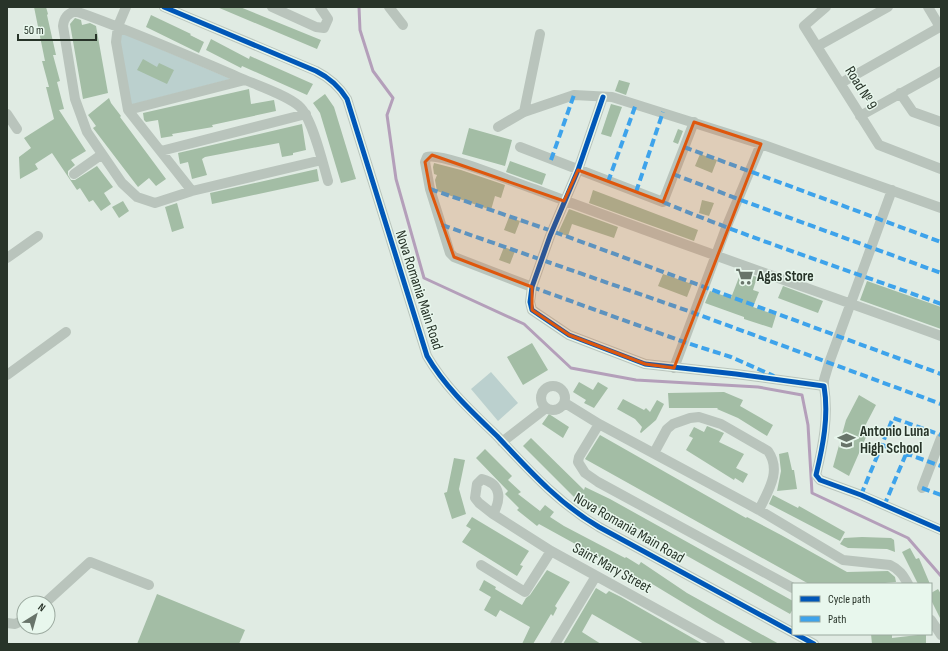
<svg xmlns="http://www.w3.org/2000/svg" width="948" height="651" viewBox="0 0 948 651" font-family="'Sofia Sans Condensed',sans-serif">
<rect width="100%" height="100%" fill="#e0ebe3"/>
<path fill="#bbd0ce" d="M118 31 231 79 130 105Z
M491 372 518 403 498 421 471 389Z"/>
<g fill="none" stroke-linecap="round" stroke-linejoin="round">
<path stroke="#b49fba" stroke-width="3" d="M359 7 360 30 373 71 393 98 387 115 396 179 424 278 524 324 571 368 636 380 758 387 802 395 808 425 812 493 908 538 941 576"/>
</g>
<path fill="#a3bda5" d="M34 7H46L48 14 47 15 56 55H53L60 81 57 82 64 109 59 110 86 151 71 160 75 165 68 171V175L71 180H75L97 166 113 187 104 193 111 204 101 211 93 200 89 202 80 188 77 190 52 153 35 164 38 169 20 179 19 157 31 148 24 138 54 119 46 87H49L42 61H45Z
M217 7H240L321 40 317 49Z
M151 15 191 34 190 35 204 42 199 53 146 27Z
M75 18 81 20 82 25 90 23 96 26 108 93 83 99 70 24Z
M211 39 249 59 250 56 313 84 307 95 242 66 241 68 206 50Z
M143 59 157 67 159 63 174 70 167 84 137 70Z
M619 80 630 83 626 95 615 91Z
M249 89 251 104 274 100 276 111 212 125 213 127 172 134 173 136 161 138 158 120 146 122 144 120 143 113Z
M325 94 334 107 356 179 341 183 320 113 313 103Z
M109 98 111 103 121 116 120 117 166 179 156 186 149 178 138 187 93 128 96 126 88 115Z
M611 104 622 107 611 137 601 134Z
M302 124 306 150 293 153V155L282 157 279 143 205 157 202 159 207 175 192 179 188 162 180 164 178 153Z
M469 128 512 140 505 166 462 154Z
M678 129 683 131 678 144 673 142Z
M700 154 717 160 712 173 695 166Z
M510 161 546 174 542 185 506 172Z
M434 163 461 170 505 185 501 198 495 196 491 210 437 191 435 180 437 175 434 174 433 167Z
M317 169 319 181 212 204 210 193Z
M593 190 698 230 694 241 589 203Z
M702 200 714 203 709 216 699 213Z
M123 201 129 211 119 218 112 207Z
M177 203 184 228 172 232 165 207Z
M569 209 618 227 614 238 572 224 568 236 558 233Z
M509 217 520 221 515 234 504 230Z
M504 247 515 251 510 264 499 260Z
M741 272 757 277 753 290 759 292 753 307 776 315 772 328 744 319V317L705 303 710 291 731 298Z
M663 274 692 284 687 297 658 286Z
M867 281 941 307V329L860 300Z
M783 286 823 301 818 313 778 298Z
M532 343 548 370 523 385 507 357Z
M579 382 593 390 598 382 608 388 594 408 584 403 586 400 573 392Z
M724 392 743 400 740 406 773 425 767 436 738 418 717 409 718 408H669L668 393Z
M859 395 876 405 865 426 870 428 849 476 833 467 846 420Z
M623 399 644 410 646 408 650 412 657 400 664 404 656 420 641 433 640 432 642 427 635 419 617 409Z
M549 414 569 427 563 438 542 424Z
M707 426 724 433 719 442 744 454 736 468 748 474 743 483 735 478 734 480 686 450 693 438 689 436 694 427 704 432Z
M600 435 746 518 747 517 781 535 847 572 888 571 895 577 896 582 874 584H809L585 459Z
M531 438 584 490 585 487 610 499 793 601V609L790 614 602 508H599L576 495 574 497 523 446Z
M485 449 512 476 508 480 521 492 518 494 540 511 545 505 554 512 550 517 564 526 625 558 626 557 639 565 641 562 687 593 779 644H754L715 622 644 579 638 588 624 579 628 573 539 524 537 526 517 510 519 508 505 494 508 491 476 458Z
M788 452 792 470H794L797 489 777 491 781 471 779 454Z
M454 458 465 460 459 489 466 514 452 519 444 493 447 492Z
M773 495 798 508 799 506 845 532 840 541 769 504Z
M472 517 529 551 520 565 523 566 517 576 462 542 471 529 466 526Z
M862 537 891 538 894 540 895 552 887 549 848 548 840 544 844 538Z
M910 548 916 559 919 558 930 584H918L902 552Z
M547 570 570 582 555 606 557 608 553 616 551 614 533 644H522L530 627 500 610 496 617 484 610 491 597 479 590 484 580 496 587 495 589 522 605 526 598 530 595Z
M596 588 606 594 609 591 621 597 703 644H644L592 614 582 632 601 644H563Z
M938 589 941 594V620L931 600V593Z
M157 594 245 630 239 644H137Z
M871 634H892V638L926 634V643L872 644Z"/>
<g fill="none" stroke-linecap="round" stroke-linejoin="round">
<path stroke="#b9c4bc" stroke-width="10" d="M126 7 118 26 116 42 128 110 245 80
M164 7 316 71C330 78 339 86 347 99L427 356C445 387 471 411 497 436 529 470 558 503 599 527L814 644
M272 7 316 27 324 28 328 19 320 7
M389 7 403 25
M826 7 804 26 879 145 941 169
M928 7 940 27
M818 46 888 7
M841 83 940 27
M900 93 913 112 941 122
M603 97 578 170 550 236 532 287 530 302 532 310 569 335 645 364 736 374 824 386C829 416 823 446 816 475L820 480 861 495 941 530
M128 110 192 191
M524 112 540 34
M7 114 17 129
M860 116 941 71
M498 127 524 112 574 95 612 97 761 144 941 208
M520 147 663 202 694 122
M161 151 306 114
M322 160 192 191 155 203 137 197 122 183 87 132 75 99 63 26C64 18 67 14 75 11 130 30 184 54 238 77 254 84 287 95 299 106 312 117 323 164 328 181
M74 174 101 155
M7 258 38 236
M532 287 454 257 450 253 430 189 425 162 427 157C442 152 515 183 534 189 669 240 805 287 941 336
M674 368 726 228 761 144
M7 375 66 332
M541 398a12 12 0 1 1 24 0a12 12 0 1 1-24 0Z
M824 386V380L829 363 892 190
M565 403 599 424
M502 442 546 408
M654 453 667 429 673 424 690 418 699 417 721 424 768 451C782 471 768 491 759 510
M922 488 941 438
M493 514C501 500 502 484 482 479L477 484 475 498 479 503 493 514 551 551 720 644
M481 565 525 592 551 551
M793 588 598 482 585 473 578 462 579 457 599 424 759 510 843 560 890 565C899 569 903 575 908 584
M45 603 90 562 149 585
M931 620 941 635
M7 623 15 624 24 620
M555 644 596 576"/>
<path stroke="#3ea3eb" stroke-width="4" stroke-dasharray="8 4" stroke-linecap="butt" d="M684 147 941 242
M551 160 574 95
M673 174 738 199 941 273
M608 182 636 104
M430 189 552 231 941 374
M636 192 663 112
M663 202C754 240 848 270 941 304
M442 225 694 313 941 404
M532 287 684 342 731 357 774 376
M882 445 941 466
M922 488 941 495
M861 495 893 418 941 435
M884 506 906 454"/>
<defs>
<path id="cycleway" d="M164 7 316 71C330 78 339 86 347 99L427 356C445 387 471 411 497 436 529 470 558 503 599 527L814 644
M603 97 578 170 550 236 532 287 530 302 532 310 569 335 645 364 736 374 824 386C829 416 823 446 816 475L820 480 861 495 941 530"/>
</defs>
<use href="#cycleway" stroke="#e8f7ed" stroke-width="8"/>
<use href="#cycleway" stroke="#0057b8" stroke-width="5"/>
</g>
<path fill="#de570d" fill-opacity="0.2" stroke="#de570d" stroke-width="3" stroke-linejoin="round" d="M694 122 761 144 674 368 645 364 569 335 532 310V287L454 257 430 189 425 162 432 155 564 201 578 170 663 202Z"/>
<defs>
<symbol id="supermarket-bare" viewBox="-9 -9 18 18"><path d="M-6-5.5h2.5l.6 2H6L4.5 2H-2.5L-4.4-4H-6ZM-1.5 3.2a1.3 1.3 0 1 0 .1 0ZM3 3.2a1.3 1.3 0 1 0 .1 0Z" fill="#68746a" stroke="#e8f7ed" stroke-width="2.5" paint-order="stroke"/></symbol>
<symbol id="school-bare" viewBox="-9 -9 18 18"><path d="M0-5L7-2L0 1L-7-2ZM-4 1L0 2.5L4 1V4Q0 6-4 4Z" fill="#68746a" stroke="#e8f7ed" stroke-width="2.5" paint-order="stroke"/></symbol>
</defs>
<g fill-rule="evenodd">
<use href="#supermarket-bare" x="732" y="264" width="25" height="25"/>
<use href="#school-bare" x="834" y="428" width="25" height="25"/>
</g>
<g text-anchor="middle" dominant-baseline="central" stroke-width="3" stroke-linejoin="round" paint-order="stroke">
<g font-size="15" fill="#283429" stroke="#e8f7ed">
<text transform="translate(861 88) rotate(59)">Road № 9</text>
<text transform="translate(419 290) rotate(72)">Nova Romania Main Road</text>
<text transform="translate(629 528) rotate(30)">Nova Romania Main Road</text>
<text transform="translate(612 568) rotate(29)">Saint Mary Street</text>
</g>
<g font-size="15" font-weight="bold" fill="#283429" stroke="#e8f7ed" text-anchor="start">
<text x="757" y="276">Agas Store</text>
<text x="860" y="431">Antonio Luna<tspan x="860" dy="17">High School</tspan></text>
</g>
</g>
<rect width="948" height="651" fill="none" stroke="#283429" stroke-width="16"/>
<rect x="792" y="583" width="140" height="52" fill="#e8f7ed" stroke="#9ba99f"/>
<rect x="800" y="596" width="20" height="6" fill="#0057b8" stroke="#9ba99f"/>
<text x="828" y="603" font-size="12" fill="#283429">Cycle path</text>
<rect x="800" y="616" width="20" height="6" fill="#3ea3eb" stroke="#9ba99f"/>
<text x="828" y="623" font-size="12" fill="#283429">Path</text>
<g transform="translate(36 615) rotate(37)"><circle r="19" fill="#e8f7ed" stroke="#9ba99f"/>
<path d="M0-3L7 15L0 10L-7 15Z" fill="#68746a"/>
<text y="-6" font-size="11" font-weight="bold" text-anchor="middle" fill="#283429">N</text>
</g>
<path d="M18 34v6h78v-6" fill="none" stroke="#283429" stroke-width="2"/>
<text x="24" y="34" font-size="12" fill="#283429" stroke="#e8f7ed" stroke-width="3" paint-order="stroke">50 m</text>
</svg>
